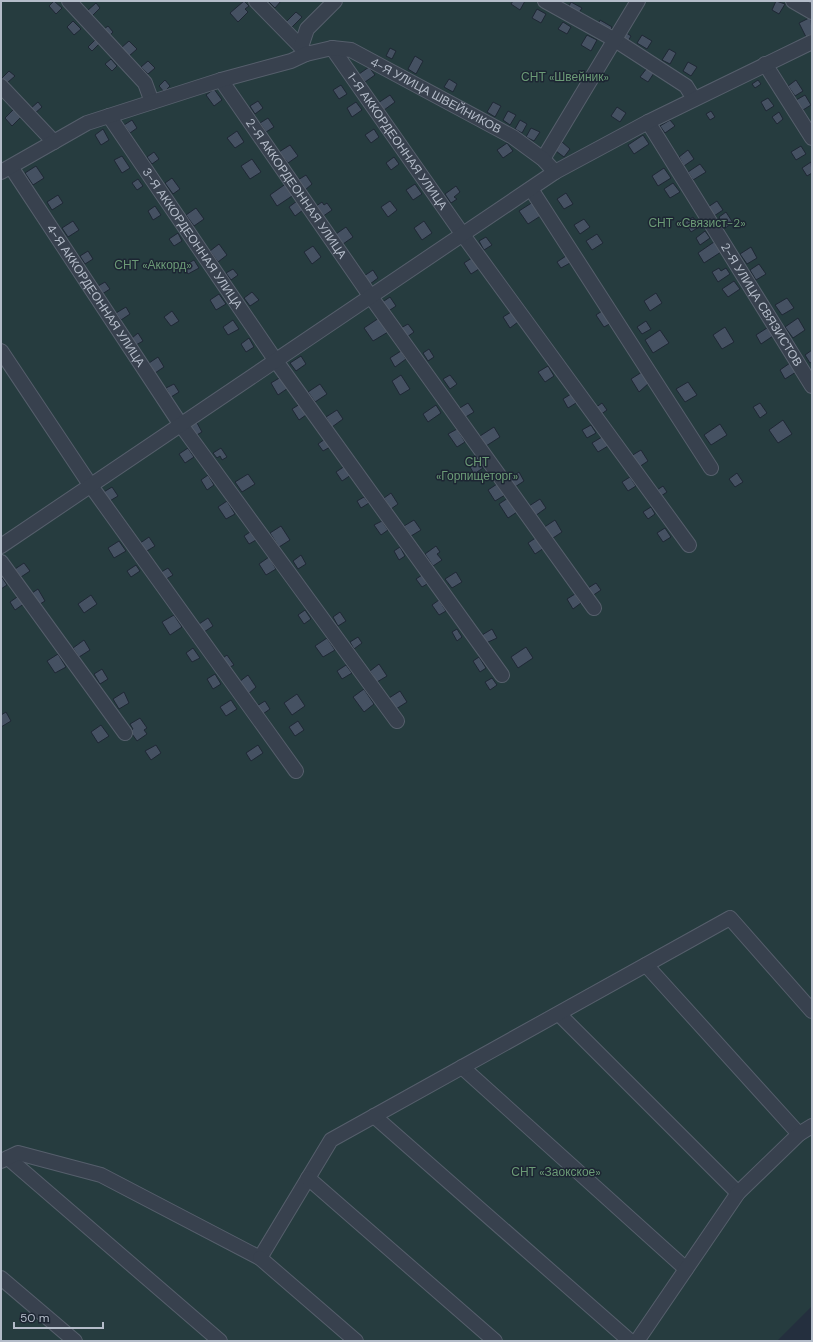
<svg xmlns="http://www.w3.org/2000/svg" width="813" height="1342" viewBox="0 0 813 1342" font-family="'DM Sans',sans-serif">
<rect width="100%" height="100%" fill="#242f3e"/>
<path fill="#263c3f" d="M1 1H812V1306L777 1341H1Z"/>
<path fill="#455162" stroke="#1f2835" d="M54 1 62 8 56 14 49 6Z
M244 1 249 6 245 9 248 12 238 22 230 13Z
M268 1H281L275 8Z
M513 1H525L520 10 511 4Z
M776 1 785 4 779 14 772 10Z
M571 2 582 8 578 14 568 8Z
M96 3 100 8 92 16 87 11Z
M537 9 546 14 541 23 532 18Z
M296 12 302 17 292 27 286 22Z
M811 17 812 34 806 37 799 23Z
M600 20 612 27 608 35 596 28Z
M73 21 81 29 74 35 67 27Z
M563 22 571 27 567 34 558 29Z
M108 26 113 32 109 36 104 29Z
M625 32 631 36 627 43 621 39Z
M587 35 597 40 591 51 581 45Z
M642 35 652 41 647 49 637 43Z
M95 40 99 44 92 51 88 47Z
M129 41 137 49 129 56 121 48Z
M390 48 396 51 392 59 386 56Z
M669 49 676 53 670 64 662 60Z
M415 56 423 61 416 74 408 69Z
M111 59 117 66 112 71 105 64Z
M148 61 155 68 148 74 141 67Z
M688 62 697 67 691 76 683 71Z
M369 67 375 75 365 82 359 74Z
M647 68 654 73 648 82 640 77Z
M9 71 15 76 7 83 2 78Z
M449 79 457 84 453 92 444 87Z
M165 80 170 86 164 92 159 86Z
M758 80 761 84 755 88 752 84Z
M796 80 803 91 795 96 788 86Z
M341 85 347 94 339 99 333 90Z
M214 89 222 100 214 106 206 95Z
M390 95 395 102 380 113 375 105Z
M805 95 811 105 803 110 796 100Z
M768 98 774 106 766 111 761 102Z
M258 101 263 108 255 114 250 106Z
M38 102 42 107 34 114 30 109Z
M356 102 362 110 352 117 347 108Z
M493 102 501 106 495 117 487 112Z
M617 107 626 113 620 122 611 116Z
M14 109 21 117 12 126 5 118Z
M508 111 516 115 510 125 503 120Z
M711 111 715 117 710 120 706 114Z
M779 112 783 119 777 124 772 117Z
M268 118 274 127 266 132 260 123Z
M132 120 137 128 130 133 124 125Z
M520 120 527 124 522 133 515 129Z
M670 120 675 126 665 133 660 126Z
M531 128 540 132 534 141 526 137Z
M103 129 109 140 101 145 95 135Z
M374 129 379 137 371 143 365 135Z
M237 131 244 142 235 148 227 138Z
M643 135 649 144 634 154 628 145Z
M562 142 570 149 564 157 556 151Z
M507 143 513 151 503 158 497 150Z
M290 145 298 156 288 163 279 152Z
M801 146 806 154 796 160 791 152Z
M688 150 694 159 684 166 679 157Z
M154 152 159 159 152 164 147 157Z
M122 156 130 168 122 173 114 160Z
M394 157 399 164 391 170 386 163Z
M252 159 261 172 250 179 241 166Z
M811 162 812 173 807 176 802 168Z
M700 164 706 172 693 180 688 172Z
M36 166 44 178 33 185 25 173Z
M664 168 671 178 658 186 652 176Z
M306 175 312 184 305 190 298 180Z
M172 178 180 189 173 194 165 183Z
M138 179 143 186 137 190 132 183Z
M287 183 295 194 277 206 270 195Z
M673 183 680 192 670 198 664 189Z
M415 184 422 194 413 200 406 190Z
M456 186 460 192 454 197 457 199 451 203 445 194Z
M566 193 573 204 564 209 557 199Z
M58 195 63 203 52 210 47 202Z
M297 201 303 210 295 216 289 207Z
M390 201 397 210 388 217 381 207Z
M717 201 723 210 714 216 708 207Z
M322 202 324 205 327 203 332 210 322 217 315 207Z
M533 202 542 215 528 224 519 211Z
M155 206 161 215 153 220 148 211Z
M196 208 204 219 194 226 186 215Z
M726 212 733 223 725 228 719 217Z
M693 217 699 227 691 232 685 222Z
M584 219 590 227 580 234 574 225Z
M73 221 79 230 68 237 62 228Z
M424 221 432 233 422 240 414 228Z
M346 227 353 237 343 244 336 234Z
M705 231 710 238 700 245 696 238Z
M178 233 182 241 174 246 169 239Z
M597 234 603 243 592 250 586 241Z
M486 237 492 245 484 250 479 241Z
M714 242 721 252 704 263 698 253Z
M219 244 227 255 218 262 210 251Z
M313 246 321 257 312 264 304 252Z
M751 247 757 258 747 264 740 254Z
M88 251 93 259 85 264 80 256Z
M566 256 570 263 561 268 557 262Z
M472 258 479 269 471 274 464 263Z
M194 260 199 268 188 274 183 266Z
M759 264 766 274 756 280 750 270Z
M719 268 721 271 726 268 730 274 718 282 712 272Z
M233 269 238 275 231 280 226 273Z
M373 270 378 278 370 284 364 276Z
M734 281 740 289 728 297 722 289Z
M105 282 110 289 102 294 98 286Z
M252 292 259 300 250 306 244 298Z
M656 293 662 303 650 311 644 301Z
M219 294 226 304 216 310 210 300Z
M390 297 396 306 387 312 381 303Z
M787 298 794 308 782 315 775 305Z
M126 307 130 314 121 320 116 313Z
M605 309 613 322 604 327 596 315Z
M172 311 179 321 171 326 164 317Z
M511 312 518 322 510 328 503 317Z
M379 318 388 332 373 341 364 328Z
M798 318 805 330 793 338 785 327Z
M233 320 239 329 228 335 223 327Z
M646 321 651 329 642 334 637 327Z
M408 324 414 332 407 337 401 328Z
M725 327 734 342 722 349 713 335Z
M767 328 773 336 761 344 756 335Z
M660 330 669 343 653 353 645 340Z
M138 333 143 341 136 345 132 338Z
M249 338 254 347 246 352 241 344Z
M429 349 434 357 428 361 423 353Z
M812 350V362L810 363 805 355Z
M401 351 406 359 395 367 390 358Z
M301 356 306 364 296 371 290 363Z
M158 357 164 367 155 373 149 363Z
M790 363 796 372 785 379 780 370Z
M548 366 554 376 545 382 538 372Z
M642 372 649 383 639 392 631 379Z
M401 375 410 389 400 395 392 381Z
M450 375 457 384 450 389 443 379Z
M281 377 288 388 278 395 271 383Z
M688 382 697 395 685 402 676 389Z
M174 384 179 392 171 397 166 388Z
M320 384 327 394 315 402 308 392Z
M571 394 576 403 568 408 563 399Z
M468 403 474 412 464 418 458 409Z
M602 403 607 410 600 415 595 408Z
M760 403 767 413 760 418 753 407Z
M300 404 306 415 299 420 292 409Z
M436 405 441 413 428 422 423 414Z
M337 410 343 419 332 427 326 417Z
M783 420 792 434 778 443 769 430Z
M196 421 202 432 195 436 189 426Z
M720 424 727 435 711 445 704 435Z
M591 425 596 433 587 438 582 430Z
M494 427 500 437 486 446 480 436Z
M457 429 465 442 457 447 448 434Z
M602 437 608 446 598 452 592 443Z
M325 439 330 447 323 451 318 444Z
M188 448 194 457 185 463 179 454Z
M221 448 227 457 222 460 220 456 217 458 213 453Z
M641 450 648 461 639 467 631 456Z
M478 460 483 468 474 474 469 465Z
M345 466 351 475 342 481 336 472Z
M519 472 524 481 515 487 509 479Z
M737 473 743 482 735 487 729 479Z
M248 474 255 484 242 492 235 482Z
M208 475 214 485 207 490 201 480Z
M630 477 636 486 628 491 622 482Z
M497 484 505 495 495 501 488 490Z
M663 486 667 492 661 496 657 490Z
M112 487 118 496 108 502 102 493Z
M391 493 398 504 391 509 384 498Z
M364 497 369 503 361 508 357 501Z
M508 498 517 512 508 518 499 504Z
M540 499 546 508 535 516 529 506Z
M227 501 235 514 226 519 218 507Z
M651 507 655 514 648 519 643 512Z
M414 520 421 530 411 536 404 526Z
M555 520 562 532 550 540 543 528Z
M382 521 388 530 381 535 374 525Z
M281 526 290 540 279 547 270 533Z
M665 528 671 537 663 542 657 533Z
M250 532 256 540 249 544 244 536Z
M149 537 155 546 142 554 136 546Z
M537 537 544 548 535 554 528 543Z
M119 541 126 551 114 558 108 548Z
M436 546 440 552 437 554 442 560 433 566 425 554Z
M400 547 405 556 399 560 394 551Z
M301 555 306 564 298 569 293 561Z
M269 557 276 569 266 575 259 564Z
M24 563 30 571 21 577 15 569Z
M136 565 140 571 131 577 127 571Z
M168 568 173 575 163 581 158 574Z
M456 572 462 582 452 588 445 579Z
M422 575 427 584 422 587 416 579Z
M1 576 7 585 1 589Z
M596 583 601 590 592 596 588 588Z
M38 589 45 601 40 604 32 593Z
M575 594 581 603 573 609 567 599Z
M20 595 25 603 15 610 10 602Z
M91 595 97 604 84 613 78 604Z
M439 600 446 611 439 615 432 605Z
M305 610 311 619 304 624 298 615Z
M340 612 346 621 338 626 333 617Z
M174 615 182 627 170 635 162 622Z
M208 618 213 626 201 634 196 626Z
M457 629 462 637 457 641 452 632Z
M492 629 497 638 486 643 482 635Z
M358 637 362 643 354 649 350 642Z
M327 638 335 650 323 657 315 646Z
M84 640 90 650 79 657 73 648Z
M526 647 533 658 518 668 511 657Z
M193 648 200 658 192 662 186 653Z
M58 654 66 667 55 673 47 661Z
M227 655 234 665 226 669 220 660Z
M479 657 486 668 480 672 473 661Z
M379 664 387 676 377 682 370 671Z
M346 665 352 673 342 679 337 671Z
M102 669 108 679 100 684 94 674Z
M215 674 221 684 213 689 207 679Z
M248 675 256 687 247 695 239 682Z
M492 678 497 685 490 690 485 682Z
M364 689 374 704 364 712 353 697Z
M400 691 407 702 396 709 389 698Z
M124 692 129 703 119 709 113 699Z
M297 694 305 706 292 715 284 703Z
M231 700 237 709 226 716 220 707Z
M265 701 270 709 260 716 255 707Z
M6 712 11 721 1 727V715Z
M140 718 147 728 144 730 147 734 137 741 130 731 133 729 130 724Z
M298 721 304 730 295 736 289 727Z
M101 725 109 736 98 743 91 732Z
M156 745 161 753 151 760 145 751Z
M258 745 263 753 251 761 246 753Z"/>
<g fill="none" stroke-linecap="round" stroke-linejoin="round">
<defs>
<g id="minor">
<path d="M69 1 145 83 152 102"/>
<path d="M256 1 301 47"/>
<path d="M545 1 615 40 686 86 694 99"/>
<path d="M793 1 812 12"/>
<path id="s1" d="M332 48 463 235 689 545"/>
<path d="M306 54 301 47 307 29 335 1"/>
<path d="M765 64 812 138"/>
<path id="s2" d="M221 80 371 297 594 608"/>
<path d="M1 86 54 142"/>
<path id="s3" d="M109 116 276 361 502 675"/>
<path id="s4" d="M648 122 812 386"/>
<path d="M543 159 638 1"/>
<path id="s5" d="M11 167 181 425 397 721"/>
<path id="s6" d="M1 172 87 123 221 80 291 61 306 54 332 48 351 50 513 137 543 159 555 172"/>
<path d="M531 189 711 468"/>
<path d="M1 351 91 486 296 771"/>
<path d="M1 546 555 172 648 122 812 42"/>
<path d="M1 562 125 733"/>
<path d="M646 965 799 1134"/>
<path d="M559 1014 738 1193"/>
<path d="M462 1067 686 1269"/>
<path d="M374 1116 630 1341"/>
<path d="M8 1158 220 1341"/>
<path d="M1 1161 18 1153 101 1175 260 1258 331 1140 730 918 812 1011"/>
<path d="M308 1178 495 1341"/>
<path d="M260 1258 356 1341"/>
<path d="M1 1278 75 1341"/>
<path d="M637 1341 738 1193 799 1134 812 1126"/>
</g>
</defs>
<use href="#minor" stroke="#565f6c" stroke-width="16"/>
<use href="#minor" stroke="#38414e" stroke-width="14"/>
</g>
<g text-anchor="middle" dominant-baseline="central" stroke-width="3" stroke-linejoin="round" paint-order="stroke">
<g font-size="12" fill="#6b9a76" stroke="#1d2633">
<text x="565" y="77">СНТ «Швейник»</text>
<text x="697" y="223">СНТ «Связист-2»</text>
<text x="153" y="265">СНТ «Аккорд»</text>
<text x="477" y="462">СНТ<tspan x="477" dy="14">«Горпищеторг»</tspan></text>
<text x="556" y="1172">СНТ «Заокское»</text>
</g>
<g font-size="12" fill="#b4bcc9" stroke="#1d2633">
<text stroke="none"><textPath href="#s6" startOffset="471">4-Я УЛИЦА ШВЕЙНИКОВ</textPath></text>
<text stroke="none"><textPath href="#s1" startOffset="114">1-Я АККОРДЕОННАЯ УЛИЦА</textPath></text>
<text stroke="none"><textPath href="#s2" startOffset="132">2-Я АККОРДЕОННАЯ УЛИЦА</textPath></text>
<text stroke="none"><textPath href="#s3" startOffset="148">3-Я АККОРДЕОННАЯ УЛИЦА</textPath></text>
<text stroke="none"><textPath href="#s5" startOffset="154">4-Я АККОРДЕОННАЯ УЛИЦА</textPath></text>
<text stroke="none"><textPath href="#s4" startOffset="215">2-Я УЛИЦА СВЯЗИСТОВ</textPath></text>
</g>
</g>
<rect width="813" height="1342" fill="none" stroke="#b4bcc9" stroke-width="4"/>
<path d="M14 1322v6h89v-6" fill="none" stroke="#b4bcc9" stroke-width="2"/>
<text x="20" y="1322" font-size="12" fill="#b4bcc9" stroke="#1d2633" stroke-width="3" paint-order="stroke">50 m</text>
</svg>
